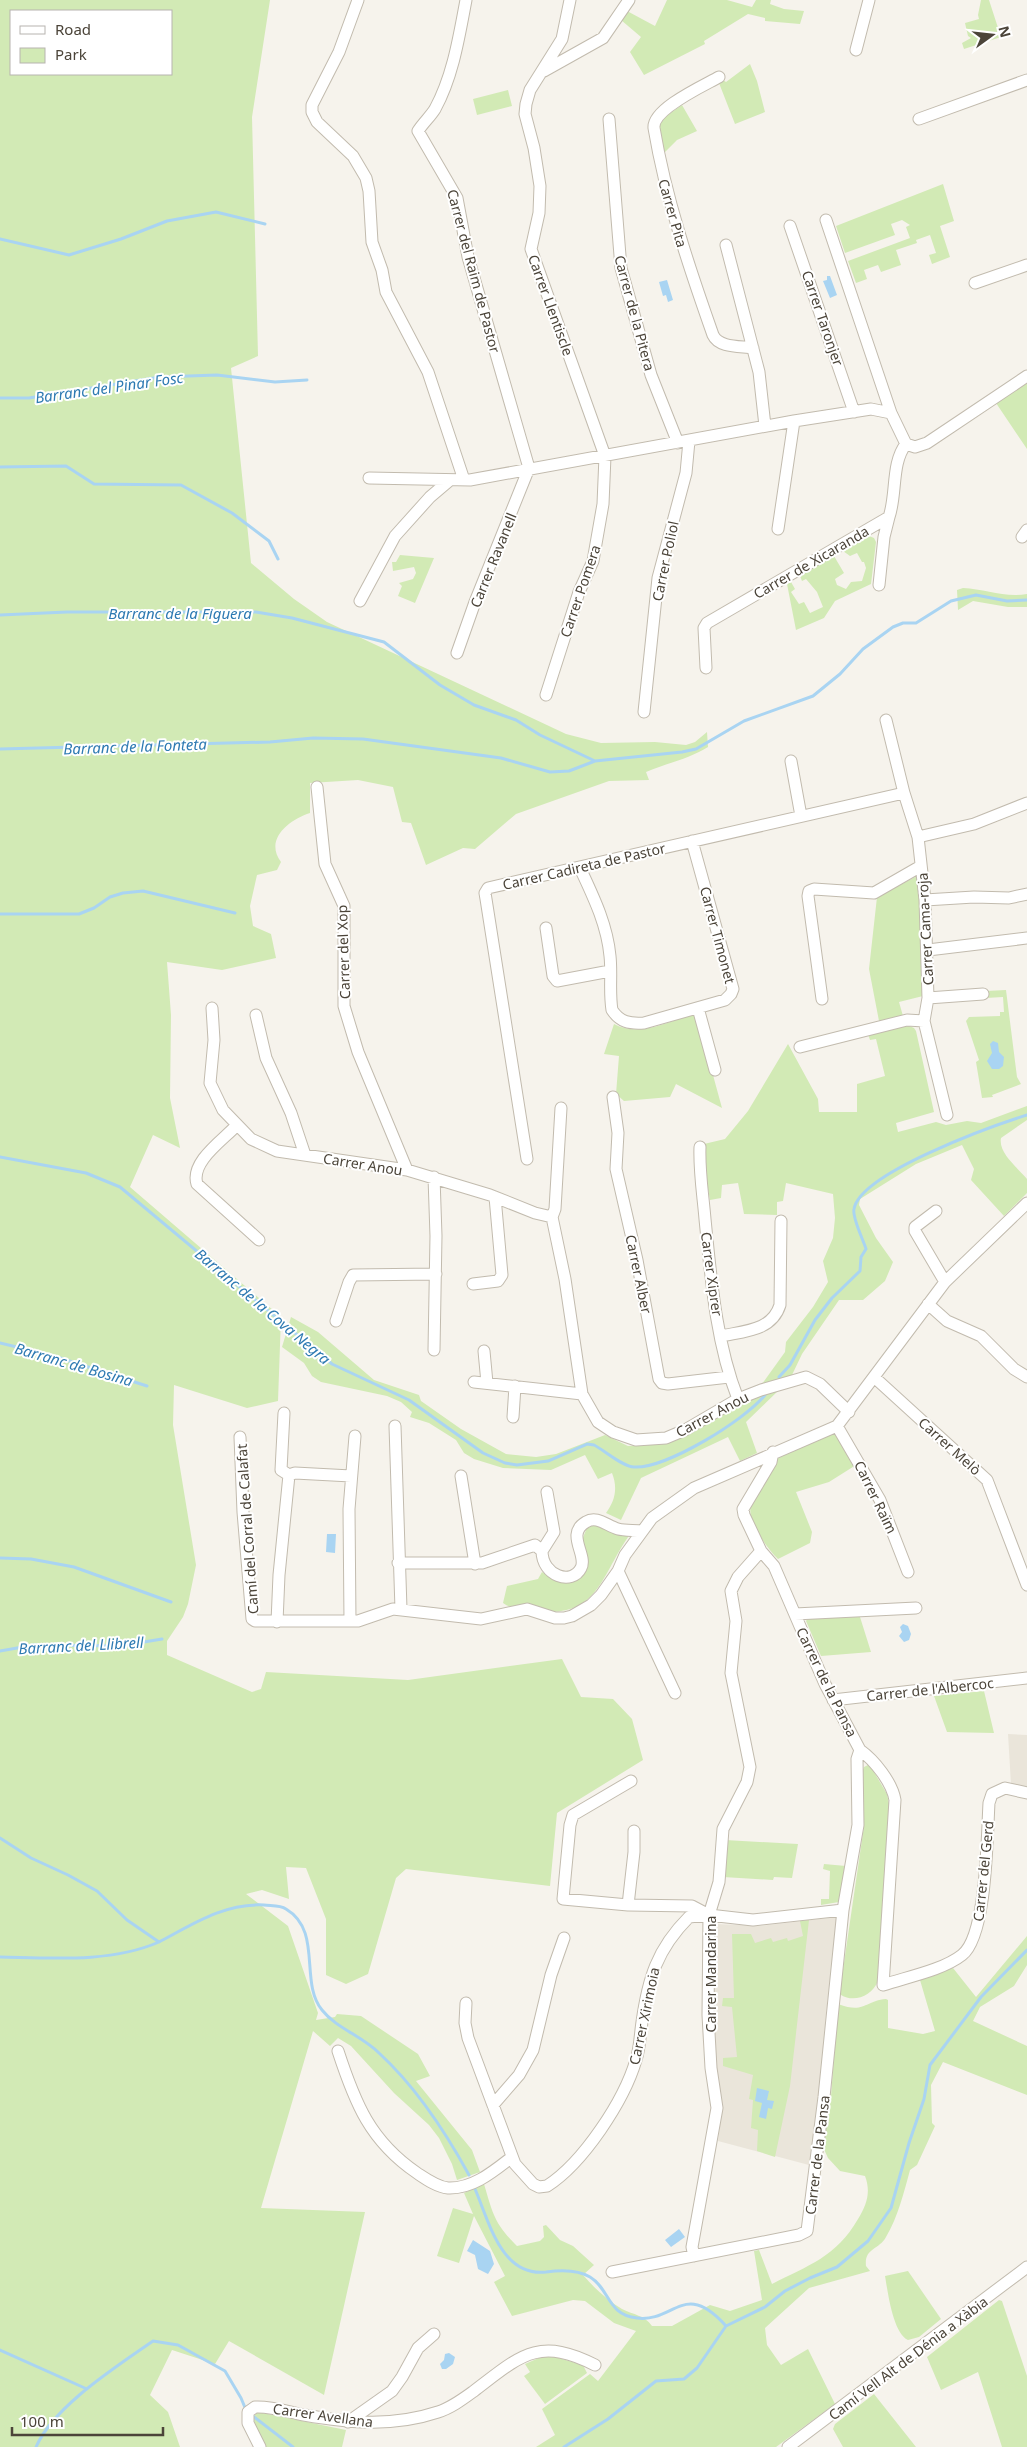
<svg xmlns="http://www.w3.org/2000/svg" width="1027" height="2447" viewBox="0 0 1027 2447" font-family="'Noto Sans',sans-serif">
<rect width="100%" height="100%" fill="#f6f3ec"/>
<path fill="#eae5da" d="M1008 1734 1027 1735V1787L1011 1784Z
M837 1917 826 2014 818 2113 809 2165 718 2141 722 2109 716 2065 712 1927 716 1924 760 1926Z"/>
<path fill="#d2eab5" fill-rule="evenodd" d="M0 0H270L252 117 258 356 231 368 251 563 294 599 327 622 566 734 601 743 655 742 686 745 695 742 707 732 708 747C689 759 667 763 646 772L649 780 609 781 516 814 475 849 463 848 426 865 411 823 402 822 393 787 358 780 310 783V813C289 820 264 839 281 862L277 870 257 875 250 906 253 926 271 934 276 958 222 970 167 962 171 1015 170 1098 180 1148 153 1135 130 1187 281 1317 278 1401 247 1408 174 1385 173 1425 196 1565 188 1604 183 1617 167 1641V1655L252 1692 261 1689 266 1672 408 1680 562 1659 581 1697 613 1699 632 1719 643 1760 557 1813 550 1886 406 1869 396 1878 368 1974 346 1984 326 1975V1919L306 1868 286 1867 289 1899 262 1890 246 1894 288 1926 318 2013 316 2020 335 2017 337 2014 361 2016 418 2054 430 2076 416 2081 472 2150 480 2172 457 2180 452 2164 439 2138 429 2125 394 2093 351 2046 338 2038 330 2046 313 2031 261 2208 365 2212 324 2395 229 2341 215 2364 172 2350 150 2395 168 2412 180 2447H0ZM11 11H171V74H11Z
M667 0H727L752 7 756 0H771L770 4 784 9 804 11 800 24 765 21V18L748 14 704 41 705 44 644 75 630 52 641 37 621 20 627 11 655 26Z
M981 0H989L1001 37 964 49 962 43 971 38 968 36 965 23 979 19 978 15Z
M750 64 757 81 765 112 735 124 719 83 723 80 726 82Z
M508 90 512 106 477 115 473 99Z
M682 105 697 131 677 140 662 155 659 121Z
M943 184 954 221 940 226 950 257 932 264 929 255 936 253 930 235 916 240 917 243 896 250 901 265 881 272 878 265 864 270 867 279 856 283 848 261 910 238 906 227 910 225 902 220 891 224 895 235 845 253 836 226Z
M1027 383V449L996 403Z
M869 536 874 538 876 542 871 584 835 601 824 618 796 630 787 584 791 582 795 589 791 592 799 604 804 602 810 613 823 607 817 592 806 579 802 581 800 576 834 556 844 573 835 579 837 585 846 589 851 582 862 581 866 568 864 562H862L857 553 850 556 843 551Z
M400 555 434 558 415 603 398 596 402 586 399 583 413 579 416 573 414 567 393 571 392 562H396Z
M963 588C985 589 1005 598 1027 594V607H1008L973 601 958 610 957 590Z
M919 875 923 996 899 1002 903 1016 879 1021 869 969 877 897Z
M1006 990 1017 1077 1021 1084 992 1095 993 1097 982 1098 976 1062 979 1060 966 1021 969 1017 1000 1016V1012H1004L1003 997 986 998V991Z
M696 1013 722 1108 676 1084 670 1097 624 1101 616 1094 619 1056 604 1054 614 1024C639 1038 670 1021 696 1013Z
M907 1025 914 1028 916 1031 934 1112 896 1123 898 1132 936 1122 946 1125 967 1121 981 1123 1027 1106V1120L1001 1138C998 1153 1018 1168 1027 1179V1193L1004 1216 971 1180 974 1169 962 1145 916 1164 860 1199 859 1205 876 1238 893 1262 885 1281 863 1300H839L802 1354 792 1375 762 1384 785 1352 786 1342 813 1307 828 1282 823 1261 833 1238 835 1218 833 1194 786 1183 783 1201 777 1202V1215L744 1214 738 1183 722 1185 721 1198 710 1200 703 1163 704 1144 725 1139 748 1111 788 1044 818 1099 819 1112H857V1084L885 1076 876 1039 870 1040 868 1034Z
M291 1317 318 1332 374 1380 419 1395 421 1401 461 1429 506 1454 536 1457 556 1454 605 1435 628 1446 664 1444 677 1440 742 1401 781 1388 746 1422 757 1453 740 1461 728 1437 641 1478 621 1520 606 1513C615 1501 618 1488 612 1473L598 1479 585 1455 551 1470 503 1468 474 1459 464 1453 456 1440 429 1423 410 1417 412 1412 401 1402 387 1396 321 1382 312 1376 304 1363 282 1347Z
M835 1431 856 1465 829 1482 796 1492 812 1532 810 1543 778 1559C768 1550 746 1519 751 1506L777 1458Z
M590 1524 631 1533C601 1573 600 1619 536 1611 524 1610 513 1610 503 1603L507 1586 538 1579 542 1572 555 1581 573 1579C577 1564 581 1534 590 1524Z
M860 1617 871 1652 821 1656 806 1621 808 1618Z
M984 1691 994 1733 947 1732 934 1696Z
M868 1765 871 1767 887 1794 889 1804 878 1981C872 1996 854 2003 841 1995L840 1990 864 1826 862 1773 864 1767Z
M725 1840 798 1844 792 1878 774 1877 773 1880 723 1877Z
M824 1864 846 1866 839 1902 821 1905V1899H829L830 1871 823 1869Z
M809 1920 790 2086 775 2157 757 2151 758 2130 751 2128 753 2100 749 2099 753 2075 723 2066V2058L737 2057 732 2007 722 2006 723 1998H734L732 1934H751L755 1943 771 1938 773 1942 787 1938 788 1941 803 1936 800 1921Z
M1027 1936V1965L1014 1986 980 2007 973 2021 1027 2046V2095L943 2062 931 2085 932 2123 935 2126 917 2165 910 2170C904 2192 898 2217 886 2237 879 2250 864 2248 866 2266L870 2271 809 2288 765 2328 767 2345 781 2365 808 2349 835 2404 776 2447H536L555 2435 542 2409 590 2374 598 2381 636 2331 614 2323 585 2301 573 2300 512 2316 494 2282 505 2276 474 2216 459 2263 437 2256 453 2208 473 2214 464 2193 484 2184C493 2214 494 2223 517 2246L540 2241 544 2237 543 2226 546 2225 560 2240 573 2246 594 2265 583 2275C594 2288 607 2300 622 2309 634 2315 644 2315 652 2326H672L710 2305 730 2311 762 2300 754 2251 759 2250 772 2284C809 2265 836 2257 858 2219 867 2204 871 2192 865 2176L840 2171 828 2158 823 2147 831 2096 838 2004C865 2014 864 2001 886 1999L888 2000V2028L923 2034 935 2031 920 1980 953 1968 976 1997Z
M908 2271 941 2319 919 2337 908 2340C893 2333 888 2293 885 2276Z
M999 2300 1002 2301 1027 2376V2447H1002L978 2372 941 2390 927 2357Z
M541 2357H555L583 2365 587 2373 545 2404 524 2376 530 2372 525 2364Z
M874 2394 916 2447H843L833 2429 835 2424Z
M258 2412 346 2430 342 2447H264L252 2418Z"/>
<path fill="#a9d4f2" d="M827 276H830L837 295 830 298 823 281 827 280Z
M667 280 673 300 668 302 666 295 663 296 659 282Z
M993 1041 998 1043 999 1052 1004 1057 1003 1066 999 1069H992L987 1061 992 1053 990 1044Z
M327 1534H336L335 1553 326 1552Z
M903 1624 908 1626 911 1634 909 1640 904 1642 899 1636 902 1632 900 1627Z
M757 2088 769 2091 767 2100 774 2101 772 2109 768 2108 766 2119 759 2117 762 2103 755 2101Z
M679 2229 685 2237 671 2247 665 2240Z
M473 2240 490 2251 494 2264 488 2274 478 2269 475 2255 467 2251Z
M449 2353 455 2357 453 2364 446 2369H442L440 2364 444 2360 445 2354Z"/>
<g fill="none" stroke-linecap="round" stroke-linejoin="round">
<path stroke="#a9d4f2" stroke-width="3" d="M0 239 69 255 121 239 167 221 216 212 265 224
M0 398H29L160 377 217 375 275 382 307 380
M0 467 66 466 94 484 181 485 232 513 269 541 278 559
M0 615 67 612H256L292 618 384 642 440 685 474 705 516 720 540 735 595 761
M0 749 270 742 313 738 363 739 501 758 550 772 569 771 595 761 682 752 696 749 744 721 813 696 840 674 863 649 893 627 903 623H916L951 601 976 595 1007 601 1027 600
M0 914H79L94 908 110 897 123 893 143 891 235 913
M0 1157 86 1173 120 1187 332 1364 409 1400 483 1453 505 1463 517 1465 548 1461 587 1444 594 1445C604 1450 623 1467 634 1467 666 1469 745 1420 765 1395
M0 1343 54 1356 147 1386
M779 1377 790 1365 815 1320 832 1298 860 1271 861 1257 866 1249C863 1239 852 1218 854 1209 860 1173 992 1126 1027 1115
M0 1558 31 1559 74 1567 171 1602
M0 1651 34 1645 120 1646 162 1639
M0 1838 31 1858 68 1875 97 1891 127 1920 159 1942C193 1924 224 1903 264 1905 271 1906 280 1905 286 1909 323 1931 299 1982 322 2010 336 2028 362 2036 379 2053 416 2087 445 2131 469 2175
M0 1957C51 1958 111 1963 159 1942
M475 2189C489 2221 501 2277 546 2272 560 2270 577 2269 590 2277 610 2289 607 2315 637 2318 674 2323 684 2279 726 2326L765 2307 785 2291 810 2278 837 2267 868 2241 891 2208 909 2143 924 2099 930 2065 981 1997 1027 1950
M0 2350 87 2389
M253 2416 293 2447
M36 2447C54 2406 116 2367 153 2341L178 2345 225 2371 241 2398 246 2410
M564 2447 608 2419 656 2381 684 2379 697 2368 726 2326"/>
<defs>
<path id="minor" d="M358 0 339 52 312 105V112L317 122 353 156 366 178 369 191 372 242 382 270 386 292 428 372 464 480
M856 50 869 0
M544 71 603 38 629 0
M719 77C703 86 652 109 654 128 666 199 689 267 713 335 719 348 740 346 753 348
M609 119 621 268 651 375 678 443
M919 119 1027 80
M826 220 891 413
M790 226 854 412
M726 245 759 372 765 426
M975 283 1027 265
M906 444 915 447 927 443 1027 376
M369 478 470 480 794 421 871 409 891 413 906 444
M778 529 794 421
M1022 537 1027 530
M879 585 884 537 889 517
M360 601 395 536 430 497 450 480
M457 653 475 602 529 468 468 257 457 198 418 131C423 123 430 117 435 109 453 76 459 37 466 0
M706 668 704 628 707 623 889 517C897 494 891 463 906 444
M546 695 579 592 593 561 603 504 605 456 531 249 539 213 540 186 534 148 525 114 526 104 530 90 562 39 570 0
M644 712 658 578 686 473 689 441
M886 720 904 793
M791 761 801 816
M317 787 325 864 344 906V1006L358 1052 407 1170
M918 837 974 824 1027 803
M580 868C593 896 607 924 610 956 612 974 609 992 612 1010 620 1022 629 1024 644 1023L725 1000 731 994 733 989 692 841
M925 900 974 897 1009 898 1027 894
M546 928 553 976 557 981 610 971
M928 950 1027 938
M928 998 983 994
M822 999 808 896 809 891 814 889 874 893 921 866
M212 1008 214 1040 210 1083 223 1110 251 1139 277 1151 407 1170 490 1195 535 1213 552 1217
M698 1008 715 1070
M256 1015 266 1058 291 1113 305 1155
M800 1047 907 1020 924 1021
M613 1097 618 1133 616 1169 637 1260 659 1379 662 1383 668 1384 729 1377
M561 1108 555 1209 552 1217 565 1279 582 1394 598 1422 613 1432 636 1440 666 1438 685 1430 738 1399 761 1390 806 1377 820 1384 849 1412
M236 1126C223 1140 190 1162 197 1184L259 1240
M700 1147C699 1171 703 1195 705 1219 711 1279 716 1343 738 1399
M527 1159 486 899 485 893 488 888 904 793 918 837 925 900 928 998 924 1021 947 1115
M936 1211 915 1227V1231L945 1282
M473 1284 498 1281 502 1275 495 1197
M928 1304 947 1321 981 1336 1014 1369 1027 1377
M336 1321 349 1282 353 1275 436 1274
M721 1336C744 1331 772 1331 780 1305L781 1221
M434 1350 436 1236 434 1177
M484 1351 487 1383
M874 1377 987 1480 1027 1585
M474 1382 582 1394
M284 1413 281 1470 289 1475
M513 1417 515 1386
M395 1426 401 1609
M837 1426 880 1500 908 1572
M240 1437 243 1512 252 1619 255 1621H358L393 1609 481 1619 527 1609 555 1618H564L572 1616 591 1605 601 1595 618 1571
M461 1476 475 1564
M542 1551C542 1576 572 1586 581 1568 588 1555 565 1534 586 1522 597 1515 607 1526 618 1529 625 1531 634 1530 642 1531
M398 1563H482L535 1545 542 1551 554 1532 547 1492
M795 1614 916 1608
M350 1621 349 1509 355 1436
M277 1622 279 1575 289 1475 295 1473 351 1476
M675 1693 618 1571 625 1555 652 1518 694 1488 837 1426 945 1282 1027 1203
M833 1700 1027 1678
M860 1750C874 1760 892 1782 895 1800L883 1985C907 1977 943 1970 962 1955 987 1936 987 1835 989 1803L992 1794 1005 1788 1027 1793
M631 1781 573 1815 570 1825 563 1899 628 1905 692 1906 709 1915
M628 1905 634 1852V1831
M466 2003 465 2023 468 2038 515 2164 533 2184 539 2187 547 2186C583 2163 624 2101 636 2060 640 2048 640 2035 642 2022 648 1979 657 1949 689 1917L709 1915 753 1920 843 1910 858 1825 857 1759 860 1750 825 1684 774 1566 761 1551 744 1515 743 1509 771 1462 773 1452
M338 2051C355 2103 370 2141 417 2173 426 2179 437 2187 448 2188 473 2189 494 2171 512 2157
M493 2105 519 2075 533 2050 551 1975 564 1938
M694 2256 692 2247 717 2108 711 2068 708 2015 709 1915 719 1882 723 1829 747 1782 750 1767 731 1673 736 1621 731 1591 738 1577 761 1551
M612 2272 799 2235 807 2231 824 2097 843 1910
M348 2422 392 2391 402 2377 418 2348 434 2334
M260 2447 248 2423V2412L255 2407C272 2406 288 2412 304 2415 350 2423 393 2427 438 2412 451 2408 463 2399 474 2391 520 2356 538 2336 595 2365
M788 2447 1027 2267"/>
</defs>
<use href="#minor" stroke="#c2bbae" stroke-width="13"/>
<use href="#minor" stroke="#fff" stroke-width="11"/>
</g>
<g text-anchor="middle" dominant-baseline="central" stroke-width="4" stroke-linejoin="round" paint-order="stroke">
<g font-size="14" fill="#4b4439" stroke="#fff">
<text transform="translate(673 213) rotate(74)">Carrer Pita</text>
<text transform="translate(474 271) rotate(75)">Carrer del Raim de Pastor</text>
<text transform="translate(551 305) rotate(70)">Carrer Llentiscle</text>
<text transform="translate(635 313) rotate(75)">Carrer de la Pitera</text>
<text transform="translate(823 318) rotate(71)">Carrer Taronjer</text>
<text transform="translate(493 560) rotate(-68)">Carrer Ravanell</text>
<text transform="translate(665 561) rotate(-78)">Carrer Poliol</text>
<text transform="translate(811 562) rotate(-30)">Carrer de Xicaranda</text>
<text transform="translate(580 591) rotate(-71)">Carrer Pomera</text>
<text transform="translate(584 866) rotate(-13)">Carrer Cadireta de Pastor</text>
<text transform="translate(925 929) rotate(-93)">Carrer Cama-roja</text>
<text transform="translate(718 935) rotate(75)">Carrer Timonet</text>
<text transform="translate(343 952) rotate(-92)">Carrer del Xop</text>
<text transform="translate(363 1164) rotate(9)">Carrer Anou</text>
<text transform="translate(639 1274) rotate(78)">Carrer Alber</text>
<text transform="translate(712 1274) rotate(82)">Carrer Xiprer</text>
<text transform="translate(712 1414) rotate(-28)">Carrer Anou</text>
<text transform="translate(950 1446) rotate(42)">Carrer Melò</text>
<text transform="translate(876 1497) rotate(64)">Carrer Raïm</text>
<text transform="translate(247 1529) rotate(-94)">Camí del Corral de Calafat</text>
<text transform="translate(827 1682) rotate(64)">Carrer de la Pansa</text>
<text transform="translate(930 1689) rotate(-6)">Carrer de l'Albercoc</text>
<text transform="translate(983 1871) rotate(-84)">Carrer del Gerd</text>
<text transform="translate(710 1974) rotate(-90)">Carrer Mandarina</text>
<text transform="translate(644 2016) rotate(-78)">Carrer Xirimoia</text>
<text transform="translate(817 2155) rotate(-83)">Carrer de la Pansa</text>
<text transform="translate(908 2358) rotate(-37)">Camí Vell Alt de Dénia a Xàbia</text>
<text transform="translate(323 2415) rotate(8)">Carrer Avellana</text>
</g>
<g font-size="15" font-style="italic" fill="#2e7ab2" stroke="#fff">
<text transform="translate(109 387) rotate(-8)">Barranc del Pinar Fosc</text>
<text x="180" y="613">Barranc de la Figuera</text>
<text transform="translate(135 746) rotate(-2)">Barranc de la Fonteta</text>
<text transform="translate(263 1306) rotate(40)">Barranc de la Cova Negra</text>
<text transform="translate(74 1364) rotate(16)">Barranc de Bosina</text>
<text transform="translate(81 1645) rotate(-3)">Barranc del Llibrell</text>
</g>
</g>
<rect x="10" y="10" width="162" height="65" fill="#ffffff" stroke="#b7b4b0"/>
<rect x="20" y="26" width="25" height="8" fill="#ffffff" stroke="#b7b4b0"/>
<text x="55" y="35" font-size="15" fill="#4b4439">Road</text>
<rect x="20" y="48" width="25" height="15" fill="#d2eab5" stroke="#b7b4b0"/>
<text x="55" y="60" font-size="15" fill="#4b4439">Park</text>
<g transform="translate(992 35) rotate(75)" stroke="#ffffff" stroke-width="4" paint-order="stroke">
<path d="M0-4L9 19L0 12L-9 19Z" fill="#4b4439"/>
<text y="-8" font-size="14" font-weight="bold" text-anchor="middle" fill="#4b4439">N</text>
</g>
<path d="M12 2427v8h151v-8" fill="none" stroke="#4b4439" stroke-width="2.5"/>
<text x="20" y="2427" font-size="15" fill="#4b4439" stroke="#ffffff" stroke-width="4" paint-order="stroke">100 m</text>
</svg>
